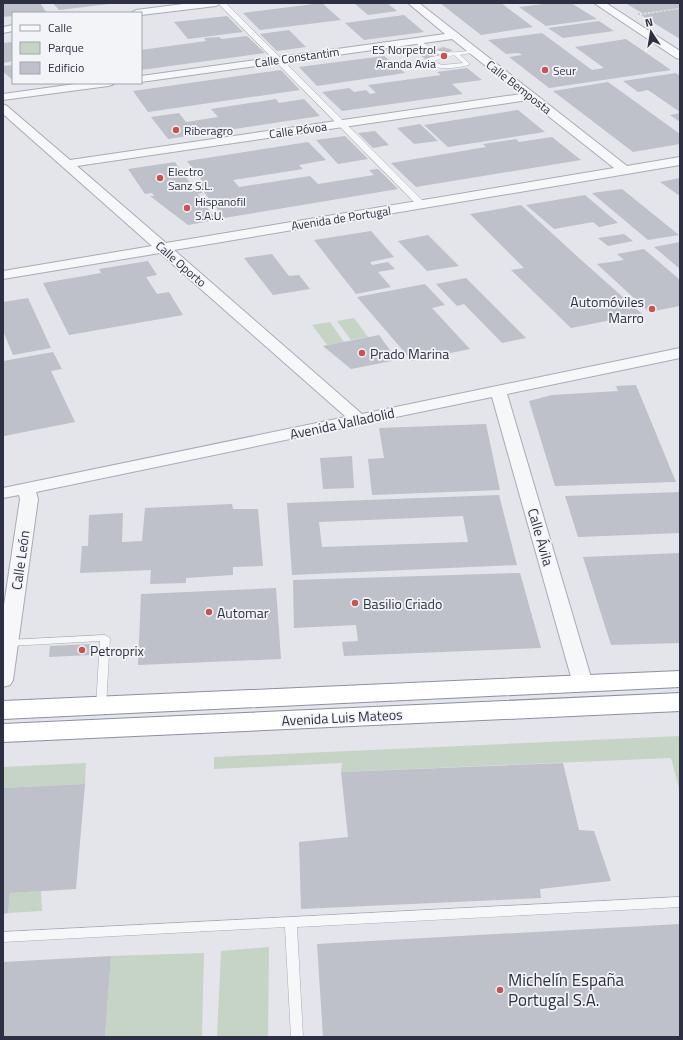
<svg xmlns="http://www.w3.org/2000/svg" width="683" height="1040" viewBox="0 0 683 1040" font-family="'Titillium Web',sans-serif">
<rect width="100%" height="100%" fill="#e3e5eb"/>
<path fill="#c6d4c5" d="M354 318 368 337 351 340 337 321Z
M330 322 344 342 327 345 312 325Z
M680 736V792L671 758 341 772 342 763 214 769V757Z
M86 763 85 784 3 788V767Z
M41 891 42 911 8 913 10 893Z
M269 947 268 1037H217L221 951Z
M204 953 202 1037H105L111 956Z"/>
<path fill="#bec0ca" fill-rule="evenodd" d="M3 3H40L46 12 13 13V16L3 17Z
M53 3H109V4L59 10Z
M322 3 341 20 260 30 243 13Z
M354 3H387L397 11 368 15Z
M440 3H501L533 27 481 35Z
M551 3H571L597 19 546 26 519 7Z
M625 3H680V8L642 13Z
M680 9V39L641 15Z
M404 15 424 32 364 40 345 23Z
M227 16 243 32 188 39 174 22Z
M599 21 614 31 563 38 548 28Z
M289 30 306 47 277 51 260 34Z
M542 33 592 70 604 68 575 47 626 39 671 70 549 88 509 57 522 55 519 53 506 54 488 40Z
M247 36 265 53 141 70V50L206 41 204 38 219 37 222 39Z
M13 42V61L3 63V43Z
M443 47 453 50 441 55 430 52Z
M422 50 426 54 435 56 425 59 416 51Z
M384 56 405 73 317 86 299 67Z
M13 65V80L3 72V66Z
M467 68 482 80 452 84 463 94 342 111 322 92 349 88 354 92 366 90 370 94 376 93 368 85 441 75 437 72Z
M281 70 300 90 148 112 133 91Z
M676 73 680 76V112L648 90 638 92 623 81Z
M608 82 680 134V144L633 152 553 91Z
M276 99 279 103 304 99 320 116 168 139 151 117 179 113 186 122 218 117 211 109Z
M518 110 545 132 448 147 424 125Z
M680 113V122L670 115Z
M420 124 438 141 414 144 397 128Z
M375 131 389 145 373 148 358 133Z
M345 136 368 159 338 164 316 140Z
M552 137 581 160 416 187 391 163 486 147 483 144 516 139 519 142Z
M308 142 326 160 299 165 303 169 233 180 239 187 310 176 318 184 374 175 369 170 378 169 398 189 224 218 197 183 203 182 187 161Z
M175 162 193 187 178 189 180 192 199 189 203 193 198 194 216 220 188 225 150 196H154L152 193 145 194 128 169Z
M680 178V196L660 182Z
M622 189 679 235 648 240 592 193Z
M585 195 618 223 599 227 593 222 554 229 526 205Z
M521 205 579 258 642 314 571 328 511 270 524 268 470 214Z
M371 231 394 257 370 262 372 265 388 262 395 269 378 272 391 287 356 294 314 240Z
M624 234 633 241 608 246 598 238Z
M428 235 459 266 427 271 398 241Z
M680 242V269L654 247Z
M644 249 680 280V306L649 312 597 264 624 260 617 254Z
M272 254 289 276 299 275 310 289 273 295 244 258Z
M148 261 157 275 146 277 157 294 169 292 183 315 69 335 43 283 101 273 99 269Z
M466 278 526 338 502 343 464 304 457 306 436 284Z
M425 284 445 305 432 308 470 349 412 361 357 297Z
M28 298 51 348 13 355 3 331V302Z
M379 335 397 360 351 369 323 346Z
M53 352 62 369 51 371 75 422 4 436 3 361Z
M636 385 676 482 555 486 529 401 552 395 618 391 616 386Z
M486 424 500 490 372 495 368 459 384 458 379 428Z
M352 456 354 488 323 489 320 458Z
M680 492V533L578 537 565 496Z
M499 495 517 565 292 575 287 503ZM463 516 468 542 322 547 319 522Z
M232 504 233 509H258L263 566 233 567V575L186 578V583L150 584 151 570 80 573 82 546H88L89 515 123 513 122 542 142 541 145 508Z
M680 553V643L611 645 583 557Z
M520 573 541 648 344 656 342 642 358 641 356 625 294 628 293 580Z
M276 588 281 659 138 665 141 594Z
M91 644 90 655 49 657 50 646Z
M563 763 579 830 594 831 611 881 540 889 541 898 301 909 299 842 348 837 341 772Z
M85 784 76 889 10 893 8 913 3 914V788Z
M680 924V1037H323L317 944Z
M111 956 105 1037H3V962Z"/>
<g fill="none" stroke-linecap="round" stroke-linejoin="round">
<defs>
<path id="service" d="M414 40C421 39 429 48 436 50 449 54 462 52 474 50L477 52 460 55 469 63V65C455 68 437 72 426 61L431 57 443 55 427 51 414 42ZM454 55 463 63 442 65 432 61Z
M105 635 110 638 106 706 105 709H97L96 706 100 641 9 646 4 643 9 640Z
M680 897V907L297 927 303 1037H291L285 927 3 942V932Z"/>
<path id="pedestrian" d="M218 3H226L425 203 427 205 425 207H419Z"/>
<path id="minor" d="M191 3H221L216 6 141 15V13H131L136 10Z
M408 3H419L627 166 680 157V165L174 250 362 414 680 348V358L507 394 593 684 590 689 583 691 576 689 573 684 492 397 36 492 38 499 13 680 10 685 3 687V612L20 499 19 495 3 498V488L346 417 160 253 3 279V271L152 246 3 114V104L7 106 70 160 521 94 452 39 141 82V76L445 34ZM528 100 614 168 166 243 77 166Z
M594 3H606L680 51V59L676 58Z
M13 25V31L3 33V27Z
M82 83H114L112 85 108 86 3 100V94Z"/>
<path id="trunk" d="M680 671V687L3 719V701Z
M680 693V711L3 742V724Z"/>
</defs>
<use href="#service" stroke="#a8abb5" stroke-width="1"/>
<use href="#pedestrian" stroke="#a8abb5" stroke-width="1"/>
<use href="#minor" stroke="#a8abb5" stroke-width="2"/>
<use href="#trunk" stroke="#8c90a0" stroke-width="2"/>
<path stroke="#c1c3c9" stroke-width="1.5" stroke-dasharray="2 2" stroke-linecap="butt" d="M638 14 680 9"/>
<use href="#service" fill="#f6f7f9" fill-rule="evenodd"/>
<use href="#pedestrian" fill="#f6f7f9" fill-rule="evenodd"/>
<use href="#minor" fill="#f6f7f9" fill-rule="evenodd"/>
<use href="#trunk" fill="#fff" fill-rule="evenodd"/>
</g>
<g fill="#c65552" stroke="#f3f4f8" stroke-width="1.5">
<circle cx="444" cy="56" r="4"/>
<circle cx="545" cy="70" r="4"/>
<circle cx="176" cy="130" r="4"/>
<circle cx="160" cy="178" r="4"/>
<circle cx="187" cy="208" r="4"/>
<circle cx="652" cy="309" r="4"/>
<circle cx="362" cy="353" r="4"/>
<circle cx="355" cy="603" r="4"/>
<circle cx="209" cy="612" r="4"/>
<circle cx="82" cy="650" r="4"/>
<circle cx="500" cy="990" r="4"/>
</g>
<g text-anchor="middle" dominant-baseline="central" stroke-width="3.5" stroke-linejoin="round" paint-order="stroke">
<g font-size="12" fill="#2c3042" stroke="#f3f4f8" text-anchor="start">
<text x="436" y="49" text-anchor="end">ES Norpetrol<tspan x="436" dy="14">Aranda Avia</tspan></text>
<text x="553" y="70">Seur</text>
<text x="184" y="130">Riberagro</text>
<text x="168" y="171">Electro<tspan x="168" dy="14">Sanz S.L.</tspan></text>
<text x="195" y="201">Hispanofil<tspan x="195" dy="14">S.A.U.</tspan></text>
</g>
<g font-size="12" fill="#2c3042" stroke="#f3f4f8">
<text transform="translate(297 57) rotate(-8)">Calle Constantim</text>
<text transform="translate(519 87) rotate(38)">Calle Bemposta</text>
<text transform="translate(298 130) rotate(-8)">Calle Póvoa</text>
<text transform="translate(341 218) rotate(-9)">Avenida de Portugal</text>
<text transform="translate(181 264) rotate(41)">Calle Oporto</text>
</g>
<g font-size="14" fill="#2c3042" stroke="#f3f4f8" text-anchor="start">
<text x="644" y="301" text-anchor="end">Automóviles<tspan x="644" dy="16">Marro</tspan></text>
<text x="370" y="353">Prado Marina</text>
<text x="363" y="603">Basilio Criado</text>
<text x="217" y="612">Automar</text>
<text x="90" y="650">Petroprix</text>
</g>
<g font-size="14" fill="#2c3042" stroke="#f3f4f8">
<text transform="translate(342 423) rotate(-12)">Avenida Valladolid</text>
<text transform="translate(541 537) rotate(74)">Calle Ávila</text>
<text transform="translate(20 560) rotate(-82)">Calle León</text>
<text transform="translate(342 717) rotate(-3)">Avenida Luis Mateos</text>
</g>
<g font-size="17" fill="#2c3042" stroke="#f3f4f8" text-anchor="start">
<text x="508" y="980">Michelín España<tspan x="508" dy="20">Portugal S.A.</tspan></text>
</g>
</g>
<rect width="683" height="1040" fill="none" stroke="#2c3042" stroke-width="8"/>
<rect x="12" y="12" width="130" height="72" fill="#f3f4f8" stroke="#a3a6af"/>
<rect x="20" y="25" width="20" height="6" fill="#f6f7f9" stroke="#a3a6af"/>
<text x="48" y="32" font-size="12" fill="#2c3042">Calle</text>
<rect x="20" y="42" width="20" height="12" fill="#c6d4c5" stroke="#a3a6af"/>
<text x="48" y="52" font-size="12" fill="#2c3042">Parque</text>
<rect x="20" y="62" width="20" height="12" fill="#bec0ca" stroke="#a3a6af"/>
<text x="48" y="72" font-size="12" fill="#2c3042">Edificio</text>
<g transform="translate(651 32) rotate(348)" stroke="#f3f4f8" stroke-width="3" paint-order="stroke">
<path d="M0-3L7 15L0 10L-7 15Z" fill="#2c3042"/>
<text y="-6" font-size="11" font-weight="bold" text-anchor="middle" fill="#2c3042">N</text>
</g>
</svg>
